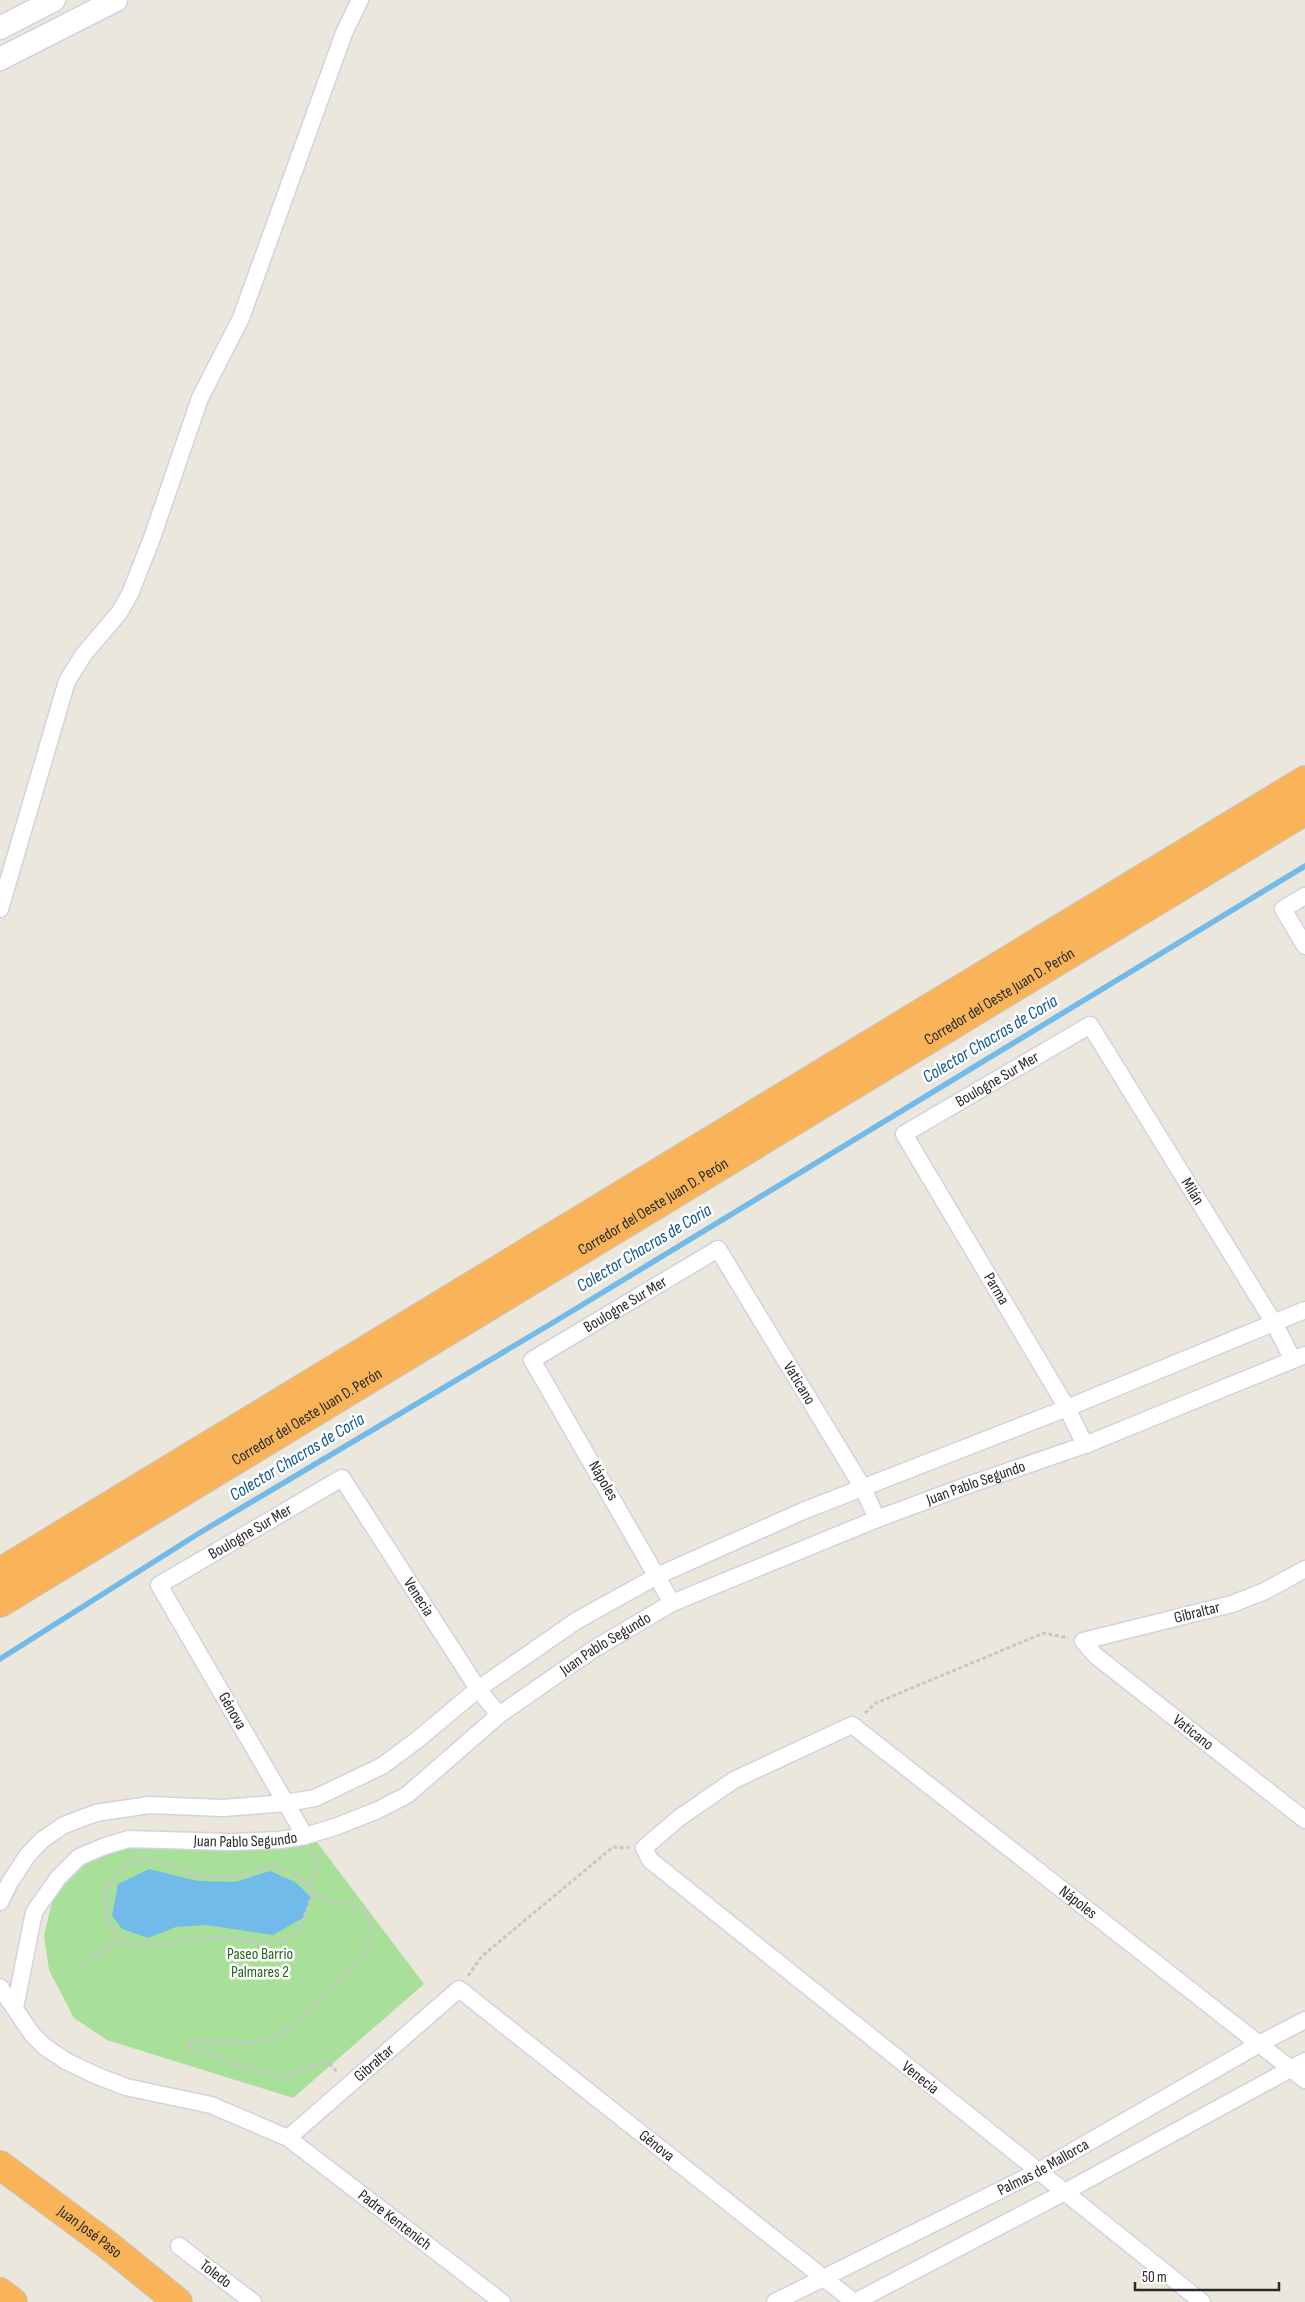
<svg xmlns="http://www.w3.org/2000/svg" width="1305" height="2302" viewBox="0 0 1305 2302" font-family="'Sofia Sans Condensed',sans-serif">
<rect width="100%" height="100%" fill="#ebe7dc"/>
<path fill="#a8e09a" d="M313 1837 424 1984 293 2098 107 2040 74 2018 49 1970 44 1936 53 1898 79 1865 120 1842Z"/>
<path fill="#72baea" d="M149 1869 198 1881 235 1882 270 1871 295 1882 311 1897 303 1918 273 1935 206 1925 176 1927 148 1938 122 1929 112 1916 118 1884Z"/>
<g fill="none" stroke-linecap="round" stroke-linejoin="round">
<path stroke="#72baea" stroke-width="5.5" d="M0 1659 201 1532 549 1325 1305 866"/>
<defs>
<g id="street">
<path d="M1305 896 1283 909 1305 946"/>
<path d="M0 909 67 681 84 654 119 613 130 594 152 538 200 398 241 318 344 33 360 0"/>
<path id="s1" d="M1085 1445 1067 1408 904 1134 1090 1025 1274 1323 1293 1360"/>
<path id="s2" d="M1305 1569 1265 1591 1232 1604 1083 1641 1096 1656 1305 1820"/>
<path id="s3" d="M672 1603 532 1360 718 1249 863 1488 877 1519"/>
<path id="s4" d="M305 1836 159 1585 342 1478 478 1689 499 1715"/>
<path d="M0 1902 10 1882 27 1856 42 1840 64 1825 96 1813 149 1805 223 1808 286 1803 315 1798 382 1766 417 1740 478 1689 576 1621 657 1576 803 1511 1067 1408 1305 1310"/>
<path id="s5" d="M0 1987 32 2034 45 2047 66 2061 95 2075 126 2087 211 2105 288 2138 502 2302"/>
<path id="s6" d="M15 2008 34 1912 58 1878 79 1857 105 1846 129 1839 232 1842 280 1840 305 1836 335 1827 378 1810 407 1795 499 1715 594 1649 672 1603 877 1519 971 1484 1085 1445 1305 1355"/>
<path id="s7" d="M288 2138 459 1989 854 2302"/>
<path id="s8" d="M179 2246 253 2302"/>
<path id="s9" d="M775 2302 1037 2172 1259 2044 1305 2020"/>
<path d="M855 2302 1063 2193 1305 2061"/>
<path id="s10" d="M1202 2302 650 1860 644 1848 679 1818 734 1780 852 1725 1305 2080"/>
</g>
<path id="secondary" d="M0 28 54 0
M0 59 116 0"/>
<g id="highway">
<path d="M0 1572 1305 780"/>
<path id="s11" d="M0 1603 1305 811"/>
<path id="s12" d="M0 2165 109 2246 178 2302"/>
<path d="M0 2292 13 2302"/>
</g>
</defs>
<use href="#street" stroke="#d1d2e2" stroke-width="19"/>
<use href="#secondary" stroke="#d1d2e2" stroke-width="25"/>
<use href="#highway" stroke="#c7c7c7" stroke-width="30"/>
<path stroke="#c7c7c7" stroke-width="3" stroke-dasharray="4 2.5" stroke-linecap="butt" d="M865 1713 876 1703 1044 1633 1068 1638
M312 1851 318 1867 310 1884 311 1897 308 1907 298 1932 285 1940 256 1943 238 1938 215 1937 148 1945 120 1940 107 1919 105 1894 116 1874 138 1860 156 1861 175 1866 191 1875 213 1877 238 1876 274 1865 295 1873 311 1891 325 1899 356 1906 366 1912 373 1934 364 1955 310 2011 286 2031 255 2043 192 2041 189 2046 245 2069 287 2076 327 2061 338 2073
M77 1969 120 1940
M468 1976 482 1956 613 1847 629 1848"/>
<use href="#street" stroke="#fff" stroke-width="16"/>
<use href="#secondary" stroke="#fff" stroke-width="22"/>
<use href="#highway" stroke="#f9b459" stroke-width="28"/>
</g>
<g text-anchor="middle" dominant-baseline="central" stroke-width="5" stroke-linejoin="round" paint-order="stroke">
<g font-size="16" fill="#292929" stroke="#fff">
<text stroke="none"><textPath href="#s11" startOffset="1169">Corredor del Oeste Juan D. Perón</textPath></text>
<text stroke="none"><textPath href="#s1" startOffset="468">Boulogne Sur Mer</textPath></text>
<text stroke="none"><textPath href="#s1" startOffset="771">Milán</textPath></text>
<text stroke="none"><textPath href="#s11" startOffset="764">Corredor del Oeste Juan D. Perón</textPath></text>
<text transform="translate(996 1289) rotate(59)">Parma</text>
<text stroke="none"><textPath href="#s3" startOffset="389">Boulogne Sur Mer</textPath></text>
<text stroke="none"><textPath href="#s3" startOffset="654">Vaticano</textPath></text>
<text stroke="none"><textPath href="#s11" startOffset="359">Corredor del Oeste Juan D. Perón</textPath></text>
<text transform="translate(603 1481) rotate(60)">Nápoles</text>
<text stroke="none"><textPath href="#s6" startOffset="1164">Juan Pablo Segundo</textPath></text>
<text stroke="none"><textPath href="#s4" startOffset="396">Boulogne Sur Mer</textPath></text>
<text stroke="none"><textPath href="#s4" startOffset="644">Venecia</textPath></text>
<text transform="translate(1197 1613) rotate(-14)">Gibraltar</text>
<text stroke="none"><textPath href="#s6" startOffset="759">Juan Pablo Segundo</textPath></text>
<text transform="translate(232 1711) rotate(60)">Génova</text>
<text stroke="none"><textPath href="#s2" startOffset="378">Vaticano</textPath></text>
<text stroke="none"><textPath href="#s6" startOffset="339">Juan Pablo Segundo</textPath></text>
<text stroke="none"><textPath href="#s10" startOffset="1251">Nápoles</textPath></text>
<text stroke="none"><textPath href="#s7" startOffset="114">Gibraltar</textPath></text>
<text transform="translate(920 2078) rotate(39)">Venecia</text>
<text stroke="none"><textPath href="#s7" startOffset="479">Génova</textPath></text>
<text stroke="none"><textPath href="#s9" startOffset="300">Palmas de Mallorca</textPath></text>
<text stroke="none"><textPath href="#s5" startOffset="471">Padre Kentenich</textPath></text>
<text stroke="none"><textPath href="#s12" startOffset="112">Juan José Paso</textPath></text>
<text stroke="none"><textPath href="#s8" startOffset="46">Toledo</textPath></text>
</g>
<g font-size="16" fill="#21641c" stroke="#fff">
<text x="260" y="1954">Paseo Barrio<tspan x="260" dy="18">Palmares 2</tspan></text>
</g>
<g font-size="18" font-style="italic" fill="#115695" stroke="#fff">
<text transform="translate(990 1039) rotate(-31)">Colector Chacras de Coria</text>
<text transform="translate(644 1248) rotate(-31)">Colector Chacras de Coria</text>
<text transform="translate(297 1457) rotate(-31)">Colector Chacras de Coria</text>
</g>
</g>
<path d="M1135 2282v8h144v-8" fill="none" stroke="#292929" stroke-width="2.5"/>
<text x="1142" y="2282" font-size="15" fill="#292929" stroke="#ffffff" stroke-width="4" paint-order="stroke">50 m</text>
</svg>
